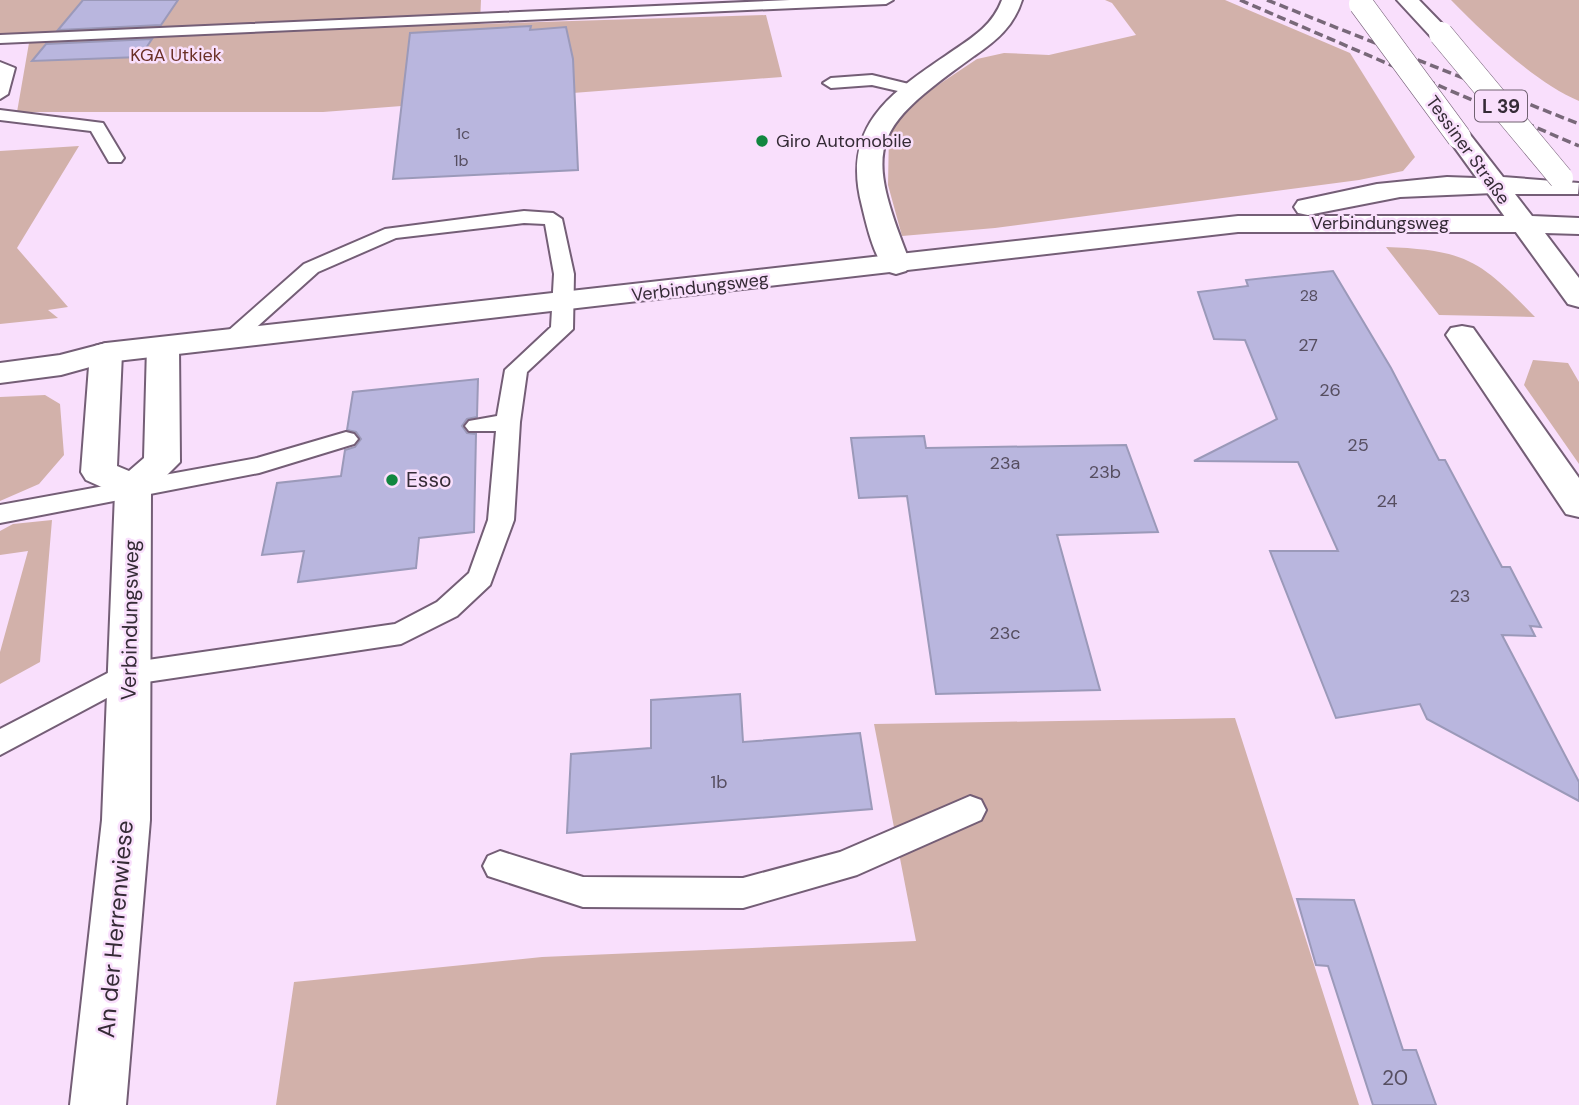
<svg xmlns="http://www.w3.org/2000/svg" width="1579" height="1105" viewBox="0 0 1579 1105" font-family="'DM Sans',sans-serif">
<rect width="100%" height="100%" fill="#f9dffc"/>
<path fill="#d2b1aa" d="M0 0H481L480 24 766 15 782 77 323 112H17L29 43 0 44Z
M1105 0H1225L1350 53 1415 157 1403 171 1359 180 995 228 902 236 888 185 889 132 905 107 977 59 1004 53 1049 55 1136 35 1112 3Z
M1451 0H1579V101C1537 84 1483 33 1451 0Z
M79 146 17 248 68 307 48 310 58 318 0 324V151Z
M1386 247C1466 250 1480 260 1535 317L1439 315Z
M1533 360 1568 363 1579 382V464L1524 385Z
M45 395 60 404 64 455 39 484 0 501V397Z
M52 520 40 662 0 684V652L28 551 0 555V531L13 524Z
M1235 718 1359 1105H276L294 982 542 957 916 941 874 724Z"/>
<path fill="#b9b6de" stroke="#9b99b9" stroke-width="2" d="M83 0H178L161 25 58 30Z
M531 26 530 30 566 27 573 59 578 170 393 179 410 33Z
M152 39 140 57 32 61 46 44Z
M1333 271 1391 368 1439 460H1445L1502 567H1510L1541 627 1530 626 1535 636 1502 635 1579 782V801L1427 719 1420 704 1336 718 1270 551H1338L1298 462 1194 461 1277 419 1245 340 1214 339 1198 292 1248 286 1246 280Z
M478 379 477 417 467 419 462 426 467 433 476 434 474 532 419 538 416 568 298 582 304 551 262 555 277 483 341 476 345 450 355 447 361 439 356 432 347 430 353 392Z
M924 436 926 448 1126 445 1158 532 1057 535 1100 690 936 694 907 496 859 498 851 438Z
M740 694 743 742 860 733 872 809 567 833 571 754 651 748V700Z
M1297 899 1354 900 1403 1050H1416L1436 1105H1373L1328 966 1316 965Z"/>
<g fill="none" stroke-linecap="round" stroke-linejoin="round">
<defs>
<path id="lane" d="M790 0H893L886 4 0 43V35Z
M0 62 15 68 8 94 0 99Z
M872 75 917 86 919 89 911 94 872 85 831 88 823 83 831 78Z
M0 110 103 123 124 158 121 162H109L91 131 0 120Z
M524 211 553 213 562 219 574 274 573 329 527 372 520 422 514 520 490 585 457 616 401 644 133 684 0 755V729L127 663 395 624 437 602 469 573 488 520 496 431H469L465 426 469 421 497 416 505 370 551 327 554 274 545 224 524 223 396 238 318 272 238 344 230 345 219 339 304 264 385 229Z
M346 432 354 434 358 439 354 444 259 473 0 523V505L257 458Z
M970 796 981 800 986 810 981 820 857 875 743 908 583 907 488 876 483 866 488 856 500 851 583 877 743 878 840 852Z"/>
<path id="street" d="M1002 0H1022C1014 26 996 41 974 56 870 131 863 144 911 265L906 271 896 274 886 271C873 253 867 227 862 206 840 123 894 91 954 50 975 36 993 24 1002 0Z
M1462 326 1473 328 1579 478V517L1566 514 1446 335 1451 328Z
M163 337 174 340 179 347 180 462 151 491 150 820 126 1105H70L102 820 115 493 86 480 81 472 90 353 95 346 106 343 117 346 122 353 117 466 129 471 144 458 147 347 152 340Z"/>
<path id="secondary" d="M1447 177 1503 179 1507 185 1503 191 1494 193 1400 197 1308 215 1298 213 1294 207 1298 201 1377 184Z
M1238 216H1523L1533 218 1537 224 1533 230 1523 232H1238L108 362 61 375 0 383V363L60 355 106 343Z"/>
<path id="primary" d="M1397 0H1419L1452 34 1441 40 1433 39Z
M1459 130 1468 132 1503 177 1579 183 1578 194H1515L1532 216 1579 218V234L1545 233 1579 278V307L1568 304 1447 137 1450 132Z"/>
</defs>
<use href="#lane" stroke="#745e76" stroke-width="4"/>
<use href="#street" stroke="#745e76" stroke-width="4"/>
<use href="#secondary" stroke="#745e76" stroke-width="4"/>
<use href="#primary" stroke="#745e76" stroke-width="4"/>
<use href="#lane" fill="#fff" fill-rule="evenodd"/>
<use href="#street" fill="#fff" fill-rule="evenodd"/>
<use href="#secondary" fill="#fff" fill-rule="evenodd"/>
<use href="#primary" fill="#fff" fill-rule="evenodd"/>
<path stroke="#786879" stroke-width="3.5" stroke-dasharray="9 4.5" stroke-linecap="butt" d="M1240 0 1579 146
M1267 0 1579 124"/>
<defs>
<path id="primary-bridge" d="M1361 4 1459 137
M1441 34 1561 178"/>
</defs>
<use href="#primary-bridge" stroke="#745e76" stroke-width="25" stroke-linecap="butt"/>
<use href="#primary-bridge" stroke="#fff" stroke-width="24"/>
</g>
<g fill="#11863f" stroke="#f9dffc" stroke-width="2.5">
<circle cx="762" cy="141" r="7"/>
<circle cx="392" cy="480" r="7"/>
</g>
<g text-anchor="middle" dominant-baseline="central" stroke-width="5" stroke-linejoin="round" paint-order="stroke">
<g font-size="16" fill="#564e60">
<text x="463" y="133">1c</text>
<text x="461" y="160">1b</text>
<text x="1309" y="295">28</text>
</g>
<g font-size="18" fill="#6a2f25" stroke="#f9dffc">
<text x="176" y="55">KGA Utkiek</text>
</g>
<g font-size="18" fill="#352b36" stroke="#f9dffc" text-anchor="start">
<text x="776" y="141">Giro Automobile</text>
</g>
<g font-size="18" fill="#352b36" stroke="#f9dffc">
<text transform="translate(1468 150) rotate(54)">Tessiner Straße</text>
<text x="1380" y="223">Verbindungsweg</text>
<text transform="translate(700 287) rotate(-7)">Verbindungsweg</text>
</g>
<g font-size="18" fill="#564e60">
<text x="1308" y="345">27</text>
<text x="1330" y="390">26</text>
<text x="1358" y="445">25</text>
<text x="1005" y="463">23a</text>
<text x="1105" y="472">23b</text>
<text x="1387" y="501">24</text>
<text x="1460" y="596">23</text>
<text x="1005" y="633">23c</text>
<text x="719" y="782">1b</text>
</g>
<rect fill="#f9dffc" stroke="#706171" stroke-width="2" x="1475" y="90.5" width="52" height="31" rx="5"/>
<g font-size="19" font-weight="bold" fill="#352b36">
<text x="1501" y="106">L 39</text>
</g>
<g font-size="21" fill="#352b36" stroke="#f9dffc" text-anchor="start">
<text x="406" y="480">Esso</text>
</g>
<g font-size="21" fill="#352b36" stroke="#f9dffc">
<text transform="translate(130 620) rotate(-89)">Verbindungsweg</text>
</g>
<g font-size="21" fill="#564e60">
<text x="1395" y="1078">20</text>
</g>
<g font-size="24" fill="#352b36" stroke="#f9dffc">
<text transform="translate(115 929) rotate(-85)">An der Herrenwiese</text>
</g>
</g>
</svg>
